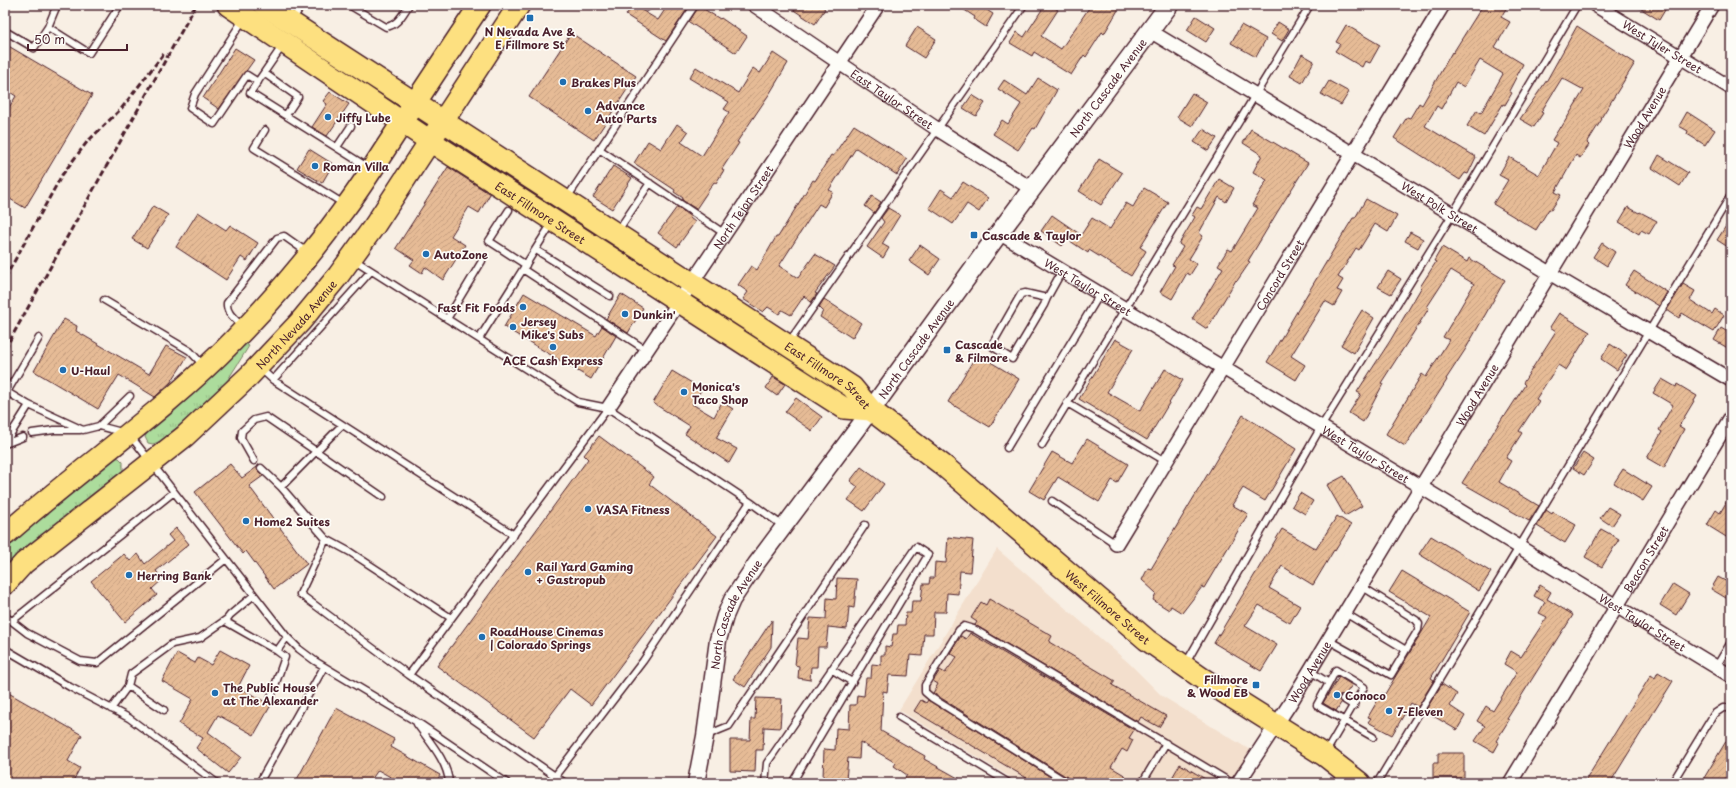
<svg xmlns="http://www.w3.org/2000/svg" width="1736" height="788" viewBox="0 0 1736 788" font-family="'Playpen Sans',sans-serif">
<defs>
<pattern id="grass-tufts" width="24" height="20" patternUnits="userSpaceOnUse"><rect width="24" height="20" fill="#acdc9c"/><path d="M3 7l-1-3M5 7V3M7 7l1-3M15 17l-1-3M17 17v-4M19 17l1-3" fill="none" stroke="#96bc87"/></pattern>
<pattern id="building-hatch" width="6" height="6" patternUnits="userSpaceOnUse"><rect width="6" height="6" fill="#e6bb96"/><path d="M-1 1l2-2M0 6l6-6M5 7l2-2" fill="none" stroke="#c7a081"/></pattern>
</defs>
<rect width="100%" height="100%" fill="#f8efe4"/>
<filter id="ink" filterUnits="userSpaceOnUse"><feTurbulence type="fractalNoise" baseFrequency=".025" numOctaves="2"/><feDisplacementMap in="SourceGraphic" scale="8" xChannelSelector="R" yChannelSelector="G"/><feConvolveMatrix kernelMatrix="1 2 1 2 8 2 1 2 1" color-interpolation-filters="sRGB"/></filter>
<g filter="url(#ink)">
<path fill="#f3dfcd" d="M997 549 1130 664 1162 696 1250 750 1230 783H1020L899 710Z"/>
<path fill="url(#grass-tufts)" stroke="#7b7e64" d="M244 342 249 346 222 389 161 441 153 444 148 443 145 437 148 430Z
M113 457 119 458 123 462V471L91 495 5 570V547L10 541Z"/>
<path fill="url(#building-hatch)" stroke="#4a1f2b" d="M633 5 658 20 668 5H690L666 41 626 15Z
M786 5H820L825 9 815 24Z
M957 5H979L993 14 986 27 974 19 975 17Z
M1045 5H1050L1058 10 1041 36 1061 49 1091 5H1121L1104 34 1102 32 1086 57 1084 55 1071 75 1034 52 1032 56 1010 43 1017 32 1024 37Z
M1483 5H1508L1501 17 1510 22 1495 47 1523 64 1509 91 1512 93 1505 105 1503 104 1484 136 1467 126 1477 110 1481 113 1503 74 1480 60 1464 87 1456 82 1441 109 1437 106 1425 126 1476 157 1468 174 1465 173 1460 180 1394 138 1407 117 1410 118 1419 103 1422 105 1452 52 1453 53Z
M1635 5H1668L1659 20Z
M699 6 720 19 721 18 747 36 736 53 689 22Z
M1196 16 1215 28 1206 42 1187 30Z
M1278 22 1289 29 1282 41 1271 34Z
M1241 25 1266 39 1256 57 1231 43Z
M1346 25 1380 45 1370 63 1365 61 1362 67 1335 51 1340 44 1336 42Z
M1577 26 1635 63 1601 118 1602 119 1587 143 1589 145 1580 158 1576 155 1555 192 1561 195 1551 210 1549 209 1536 230 1493 204 1508 180 1499 175 1509 157 1539 175 1557 143 1552 140 1560 127 1561 128 1584 90 1562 78 1541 112 1543 113 1534 127 1520 119 1547 80Z
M917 27 936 39 924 58 905 46Z
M571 33 636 76 594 140 529 97Z
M5 44 92 95 25 208 5 196V114L16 96 5 89Z
M235 48 254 60 219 109 203 98Z
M773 53 788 63 770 93 737 142 739 143 722 169 724 170 716 183 714 182 696 209 682 200 683 198 674 192 675 190 634 163 648 141 661 149 677 124 688 132 681 142 702 156 729 112 724 109 729 102 689 78 696 67 738 93 753 68 760 73Z
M1302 54 1314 61 1302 83 1290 76Z
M1038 78 1057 90 1035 129 1033 128 1018 150 993 134 1002 120 1008 124 1021 104 998 89 1004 80 1027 95Z
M1329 81 1349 92 1341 105 1321 94Z
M330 92 349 104 327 136 312 127 327 104 323 101Z
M1192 93 1207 102 1192 126 1177 117Z
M972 95 985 103 976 116 963 108Z
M1687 112 1715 130 1705 145 1687 134 1688 131 1679 126Z
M854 125 907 159 897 175 856 148 829 190 833 192 824 207 819 204 779 266 798 278 815 254 835 266 815 293 817 294 811 302 804 296 791 315 782 310 779 314 768 307 763 312 743 299 748 292 738 285 751 266 757 270 776 237H778L813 180 815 181 831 155 833 156Z
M1203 129 1217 138 1208 151 1194 142Z
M1251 129 1308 163 1278 211 1248 261 1250 262 1237 281 1236 280 1207 329 1192 319 1223 268 1218 265 1228 249 1232 251 1258 208 1252 205 1267 180 1253 172 1262 155 1243 143Z
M309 149 333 164 322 183 297 168Z
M1659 155 1688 173 1680 186 1652 168Z
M1099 159 1122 173 1101 205 1079 191Z
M613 166 632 178 612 209 593 197Z
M448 167 490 194 479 213 469 207 451 236 465 245 443 280 425 267 422 273 410 265 414 260 396 248Z
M1219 179 1234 188 1226 202 1219 197 1199 233 1203 236 1189 259 1197 264 1190 275 1187 273 1172 299 1160 292 1175 266 1172 265 1183 247 1179 244 1195 217 1192 215 1197 207 1201 209Z
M963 182 988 198 979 212 967 204 953 224 929 208 941 189 953 197Z
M1144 188 1168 202 1140 247 1146 251 1131 276 1089 250 1088 253 1067 239 1062 246 1041 231 1052 215 1081 235 1092 218 1110 229 1126 203 1133 207Z
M872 196 881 202 874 213 865 206Z
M1366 199 1397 216 1388 232 1375 224 1359 250 1356 248 1338 277 1343 280 1337 290 1342 292 1334 306 1325 301 1291 356 1305 365 1296 380 1267 362 1337 244 1353 218H1355Z
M153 206 168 215 147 248 132 239Z
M677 207 691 217 690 218 695 222 677 247 658 233Z
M1628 207 1639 213 1640 212 1657 221 1649 234 1641 230 1639 234 1619 222Z
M888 208 900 215 882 244 889 248 883 258 867 247 884 222 881 218Z
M198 212 226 230 230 225 258 243 247 261 241 257 226 280 176 247Z
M1731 218V249L1717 240Z
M1410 232 1423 239 1418 248 1405 241Z
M1602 243 1615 252 1607 266 1593 257Z
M920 245 940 259 929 275 909 261Z
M1442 247 1467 262 1469 258 1505 280 1465 350 1446 379 1447 380 1405 446 1386 434 1422 374 1426 377 1449 340 1443 337 1474 284 1451 270 1427 307 1429 308 1412 335 1381 383 1383 384 1363 422 1349 413 1361 394 1357 392 1390 341 1421 288 1420 287 1436 262 1434 261Z
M1388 271 1401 279 1391 294 1378 287Z
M1634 271 1667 292 1659 306 1625 285Z
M1683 284 1695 291 1690 300 1712 314 1715 309 1724 315 1714 332 1682 313 1679 318 1667 310Z
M524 293 596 336 602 326 616 336 591 379 504 327Z
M621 294 643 308 628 333 606 319Z
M824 299 861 323 852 338 820 317 823 311 819 307Z
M1362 310 1374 318 1354 353 1341 345Z
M1559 313 1590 332 1566 370 1558 365 1536 399 1539 401 1519 431 1522 433 1506 458 1511 461 1499 482 1539 506 1529 521 1462 483 1504 415 1505 416 1525 385 1523 383 1556 331 1550 327Z
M64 319 77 326 76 331 149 374 166 346 187 357 171 382 155 397 119 375 98 409 34 371Z
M1721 328 1731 334V350L1714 340Z
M1115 339 1133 349 1107 392 1140 411 1165 369 1183 380 1147 440 1079 399Z
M1610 344 1627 355 1617 370 1601 359Z
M977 354 1019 379 990 427 948 402Z
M672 371 702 389 692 404 714 417 722 402 733 409 716 438 737 449 729 463 685 434 690 426 653 403Z
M773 377 785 384 777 396 766 388Z
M1662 379 1676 387 1677 384 1697 396 1679 426 1684 429 1664 468 1647 458 1662 432 1659 430 1673 405 1653 393Z
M796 398 822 417 812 431 785 412Z
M1243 415 1296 449 1265 501 1243 488 1232 505 1248 514 1204 588 1202 587 1182 613 1171 606 1169 610 1153 600 1156 593 1142 580 1148 568 1151 569Z
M599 436 654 477 649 484 717 536 591 705 570 689 534 737 437 666 588 459 584 455Z
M1087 439 1128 464 1117 483 1112 480 1099 502 1058 477 1044 500 1029 491 1052 452 1072 463Z
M1583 453 1594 460 1584 475 1573 468Z
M230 464 242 478 257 467 258 471 263 476 249 486 307 564 274 589 246 551 243 554 195 492Z
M861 467 884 484 864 511 848 500 858 487 850 481Z
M1623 469 1652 487 1643 501 1614 483Z
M1344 476 1362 506 1345 516 1327 485Z
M1300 493 1313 501 1305 514 1292 506Z
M1731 494V540L1707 525 1716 510 1720 513Z
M1608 507 1620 514 1612 526 1600 518Z
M1546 510 1552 514 1553 512 1576 525 1565 543 1537 526Z
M1337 516 1351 525 1335 551 1334 550 1313 585 1282 566 1269 588 1300 606 1290 623 1259 605 1245 626 1277 645 1261 671 1214 643 1282 529 1316 549Z
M176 528 189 544 156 571 163 579 152 589 157 595 125 622 91 581 124 554 130 561 138 554 145 564 173 541 168 535Z
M1601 529 1619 539 1602 567 1585 557Z
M1431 536 1491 572 1479 591 1419 554Z
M948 537 973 540 970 572 960 571 958 594 947 593 946 612H934L933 634H924L922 656 910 655 908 676 889 675 887 692 883 691 881 731 925 756 924 759 967 783H902L907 775 894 766 896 763 860 742 859 759 848 758 846 780 823 778 824 749 835 750 836 728 849 729 850 705H856L857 695 864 696 866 678H871L872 664 881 665V655H885V646L891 647 893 634H897L898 625H905L906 613H911L912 601H921L923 584H929L930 578H934L935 562 946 563Z
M1402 571 1470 612 1431 678 1434 680 1418 707 1411 703 1392 735 1368 722 1371 718 1368 717 1382 693 1385 694 1431 617 1389 592Z
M1718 577 1731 584V601L1711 589Z
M837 578 857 579 854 608 849 607 847 629 828 627 826 647H818L817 667H811L810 680 798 678 799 666 795 665 798 638 808 639 810 618 826 619 827 598 836 599Z
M1673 584 1689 594 1676 615 1660 605Z
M1540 585 1551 592 1547 599 1573 615 1565 628H1564L1507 719 1509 720 1496 741 1499 743 1494 752 1475 741 1485 726 1477 721 1486 706 1493 711 1517 672 1504 664 1511 651 1521 657 1547 617 1539 613 1545 602 1534 596Z
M989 599 1052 636 1049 642 1115 681 1112 685 1166 716 1159 727 1141 717 1138 722 975 625 977 622 971 618 981 602 986 605Z
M772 620 771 647 745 687 733 679Z
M970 633 1134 730 1129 738 1133 740 1127 752 1122 749 1111 767 1126 776 1121 783H1072L1070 779 933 693 938 684 933 681 940 670 945 673 957 657 950 653 961 636 966 639Z
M220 650 249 666 238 687 271 705 254 735 218 715 208 732 241 757 228 773 196 748 203 738 179 724 193 699 162 681 177 653 195 663 198 658 211 665Z
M1658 672 1673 681 1610 783H1584L1651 675 1655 678Z
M1339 677 1352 685 1345 695H1341L1339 697 1341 703 1336 711 1323 703Z
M1442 684 1457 694 1450 706 1465 716 1457 730 1425 711Z
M5 691 82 735 68 761 80 768 72 783H5Z
M756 698 782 699 780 728 764 727 763 750H756L755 772 730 771V740H750L751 719H755Z
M921 700 926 703 928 700 1060 783H1035L914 711Z
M336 708 394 739 391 747 440 775 436 783H401L378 770 369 783H295Z
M1731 733V783H1701Z
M1438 753H1464V778H1433V763H1438Z
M1180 764 1212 783H1169Z"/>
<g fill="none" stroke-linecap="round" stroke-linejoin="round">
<defs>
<path id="service" d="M57 5 48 27 89 53 120 5
M349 5 386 27C398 25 402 15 409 5
M647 7 649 5
M243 20 195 94 190 108 214 124 247 75 258 82
M292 20 302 5
M5 31 34 48 48 27
M283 45 250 93 369 168
M264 73 298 97 286 115
M265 130 254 148 344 204
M337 147 351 126
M599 149 725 234
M567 198 695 5
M509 210 489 241 526 265
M617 232 650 183
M536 250 610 296
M353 259 578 402 608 408 750 502 783 526
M524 270 646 350
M1047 298 1025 293 1021 294 993 343V347L1012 359 1044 305 1047 298 1062 271
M104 300 190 351 203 365
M447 319 482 261
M242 326C235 319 226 313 227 303L277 238 284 236 308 253
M479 339 552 223
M789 342 1024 5
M261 369 273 380 514 535
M273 380 371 271
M1067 403 1165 461
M29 405 7 392 39 338
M342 425 281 487 326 539 350 552 451 618
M99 426 130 396
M32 433 54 430H80
M5 443 29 405 83 430 99 426 129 434 287 637 299 649 315 661 420 724 507 783
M5 444 23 437
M1042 445 1310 5
M1007 448 1100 294
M254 461 241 438 242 431 254 420 266 417 383 497
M261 468 281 487
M1052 501 1116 544
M326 539 300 594 409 675
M254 595 230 615 227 619 228 623 277 651 287 637
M1345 613 1406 650
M5 616 27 633 80 661 97 663 226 559
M12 621 174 492
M1328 640 1391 675 1418 630 1419 624 1416 620 1361 586
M5 649 70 687 129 718 217 783
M1186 663 1321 427 1452 215 1577 5
M1716 667 1731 642
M831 669 852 682
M1310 671 1329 683 1336 670 1364 687 1326 752
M1329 683 1317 705 1373 737
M271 697 285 657 277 651
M1343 699 1354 706
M111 709 128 686
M164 710 128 686 131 674 172 644 200 638 227 619
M899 717 1009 783
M417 724C429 741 448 762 449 783
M707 735 729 726 865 525
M555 776 643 661 750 502
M259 783 324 667
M565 783 409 675 608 408
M765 783 767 763 916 547 928 555 792 783
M1068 783 932 698 925 692V685L959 630 964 626 974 629 1232 783
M1142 783 1166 743
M1377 783 1731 195
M1672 783 1714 714 1723 708H1731"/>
<g id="minor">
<path id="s1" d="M754 5 937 129 1032 189"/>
<path id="s2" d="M1595 5 1731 88"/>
<path id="s3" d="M1150 31 1561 280 1731 380"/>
<path id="s4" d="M999 233 1421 487 1731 676"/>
<path id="s5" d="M608 408 878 5"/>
<path id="s6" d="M1116 544 1443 5"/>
<path id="s7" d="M1238 783 1291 702 1712 5"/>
<path id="s8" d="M1510 783 1731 417"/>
</g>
<g id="tertiary">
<path id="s9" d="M696 783 705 736 718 640 725 616 732 600 756 564 871 410"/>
</g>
<g id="secondary">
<path id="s10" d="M871 410 999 233 1169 5"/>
</g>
<g id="primary">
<path id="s11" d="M228 5 430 141 844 408 871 410"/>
<path id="s12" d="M264 5 852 387 871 410 944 466 1147 640 1203 679 1324 755 1360 783"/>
<path d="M5 535C79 469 163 413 233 341 272 301 309 258 342 212 360 189 375 164 391 140 420 95 450 50 480 5"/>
<path id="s13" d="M5 584 24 563 185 436 249 376 300 322 338 276 375 225 519 5"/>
</g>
</defs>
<use href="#service" stroke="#4a1f2b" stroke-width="9"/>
<use href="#minor" stroke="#4a1f2b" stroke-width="16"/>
<use href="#tertiary" stroke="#4a1f2b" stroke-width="19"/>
<use href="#secondary" stroke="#4a1f2b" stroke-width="21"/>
<use href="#primary" stroke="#4a1f2b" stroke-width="24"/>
<use href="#service" stroke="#fdfcf7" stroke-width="6"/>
<use href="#minor" stroke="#fdfcf7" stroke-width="13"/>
<use href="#tertiary" stroke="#fdfcf7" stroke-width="16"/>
<use href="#secondary" stroke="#fdfcf7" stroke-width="18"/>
<use href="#primary" stroke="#fde080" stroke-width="21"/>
<path stroke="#4a1f2b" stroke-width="3" stroke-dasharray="6 3" stroke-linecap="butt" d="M5 278 62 175 87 142 121 109 165 52
M5 349 196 5"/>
</g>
</g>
<g fill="#1f6fb2" stroke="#fdfcf7" stroke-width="1.5">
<rect x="526" y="14" width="8" height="8" rx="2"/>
<circle cx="563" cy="82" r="4"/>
<circle cx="588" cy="111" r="4"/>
<circle cx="328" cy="117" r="4"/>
<circle cx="315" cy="166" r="4"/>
<rect x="970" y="231" width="8" height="8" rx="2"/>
<circle cx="426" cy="254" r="4"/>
<circle cx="523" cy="307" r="4"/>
<circle cx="625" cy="314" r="4"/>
<circle cx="513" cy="327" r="4"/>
<circle cx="553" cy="347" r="4"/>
<rect x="943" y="346" width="8" height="8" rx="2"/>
<circle cx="63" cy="370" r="4"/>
<circle cx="684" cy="392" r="4"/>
<circle cx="588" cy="509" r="4"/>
<circle cx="246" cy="521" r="4"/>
<circle cx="528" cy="572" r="4"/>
<circle cx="129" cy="575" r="4"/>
<circle cx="482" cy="637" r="4"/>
<rect x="1252" y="681" width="8" height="8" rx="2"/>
<circle cx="215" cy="693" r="4"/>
<circle cx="1337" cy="695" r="4"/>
<circle cx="1389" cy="711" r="4"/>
</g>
<g text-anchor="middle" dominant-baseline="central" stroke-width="3.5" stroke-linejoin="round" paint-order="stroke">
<g font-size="11" font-weight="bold" fill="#4a1f2b" stroke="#fdfcf7" text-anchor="start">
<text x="530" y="31" text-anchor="middle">N Nevada Ave &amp;<tspan x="530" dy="13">E Fillmore St</tspan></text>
<text x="571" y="82">Brakes Plus</text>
<text x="596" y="105">Advance<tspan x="596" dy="13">Auto Parts</tspan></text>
<text x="336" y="117">Jiffy Lube</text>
<text x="323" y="166">Roman Villa</text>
<text x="982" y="235">Cascade &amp; Taylor</text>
<text x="434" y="254">AutoZone</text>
<text x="515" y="307" text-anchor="end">Fast Fit Foods</text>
<text x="633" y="314">Dunkin'</text>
<text x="521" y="321">Jersey<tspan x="521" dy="13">Mike's Subs</tspan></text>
<text x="955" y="344">Cascade<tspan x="955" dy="13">&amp; Filmore</tspan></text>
<text x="553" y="360" text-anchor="middle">ACE Cash Express</text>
<text x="71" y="370">U-Haul</text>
<text x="692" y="386">Monica's<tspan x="692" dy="13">Taco Shop</tspan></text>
<text x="596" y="509">VASA Fitness</text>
<text x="254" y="521">Home2 Suites</text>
<text x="536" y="566">Rail Yard Gaming<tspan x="536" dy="13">+ Gastropub</tspan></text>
<text x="137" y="575">Herring Bank</text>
<text x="490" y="631">RoadHouse Cinemas<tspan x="490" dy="13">| Colorado Springs</tspan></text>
<text x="1248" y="679" text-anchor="end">Fillmore<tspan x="1248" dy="13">&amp; Wood EB</tspan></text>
<text x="223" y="687">The Public House<tspan x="223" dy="13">at The Alexander</tspan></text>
<text x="1345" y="695">Conoco</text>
<text x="1397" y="711">7-Eleven</text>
</g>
<g font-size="11" fill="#4a1f2b" stroke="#fdfcf7">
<text stroke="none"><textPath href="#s2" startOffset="79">West Tyler Street</textPath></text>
<text stroke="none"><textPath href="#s10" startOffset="400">North Cascade Avenue</textPath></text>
<text stroke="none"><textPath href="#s1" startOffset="167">East Taylor Street</textPath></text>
<text stroke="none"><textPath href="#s7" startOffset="780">Wood Avenue</textPath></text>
<text stroke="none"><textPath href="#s5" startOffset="242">North Tejon Street</textPath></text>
<text stroke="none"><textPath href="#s3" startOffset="339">West Polk Street</textPath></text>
<text stroke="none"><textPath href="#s11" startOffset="375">East Fillmore Street</textPath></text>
<text stroke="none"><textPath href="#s6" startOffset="315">Concord Street</textPath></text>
<text stroke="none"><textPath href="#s4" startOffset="104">West Taylor Street</textPath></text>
<text stroke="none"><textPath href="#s13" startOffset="391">North Nevada Avenue</textPath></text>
<text stroke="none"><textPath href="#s10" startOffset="76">North Cascade Avenue</textPath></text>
<text stroke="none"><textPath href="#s12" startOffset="675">East Fillmore Street</textPath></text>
<text stroke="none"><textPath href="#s7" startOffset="456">Wood Avenue</textPath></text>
<text stroke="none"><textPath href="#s4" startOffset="428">West Taylor Street</textPath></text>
<text stroke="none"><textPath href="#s8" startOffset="262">Beacon Street</textPath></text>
<text stroke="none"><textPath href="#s12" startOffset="1039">West Fillmore Street</textPath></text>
<text stroke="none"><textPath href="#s9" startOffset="175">North Cascade Avenue</textPath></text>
<text stroke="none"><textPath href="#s4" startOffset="752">West Taylor Street</textPath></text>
<text stroke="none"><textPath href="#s7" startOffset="132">Wood Avenue</textPath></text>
</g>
</g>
<rect width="1736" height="788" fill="none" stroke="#fdfcf7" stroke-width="20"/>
<rect x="10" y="10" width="1716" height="768" fill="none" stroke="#4a1f2b" stroke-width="1.5" filter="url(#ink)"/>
<path d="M28 44v6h99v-6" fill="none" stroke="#4a1f2b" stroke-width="2"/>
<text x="34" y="44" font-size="12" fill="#4a1f2b" stroke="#fdfcf7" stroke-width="3" paint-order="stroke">50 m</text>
</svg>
